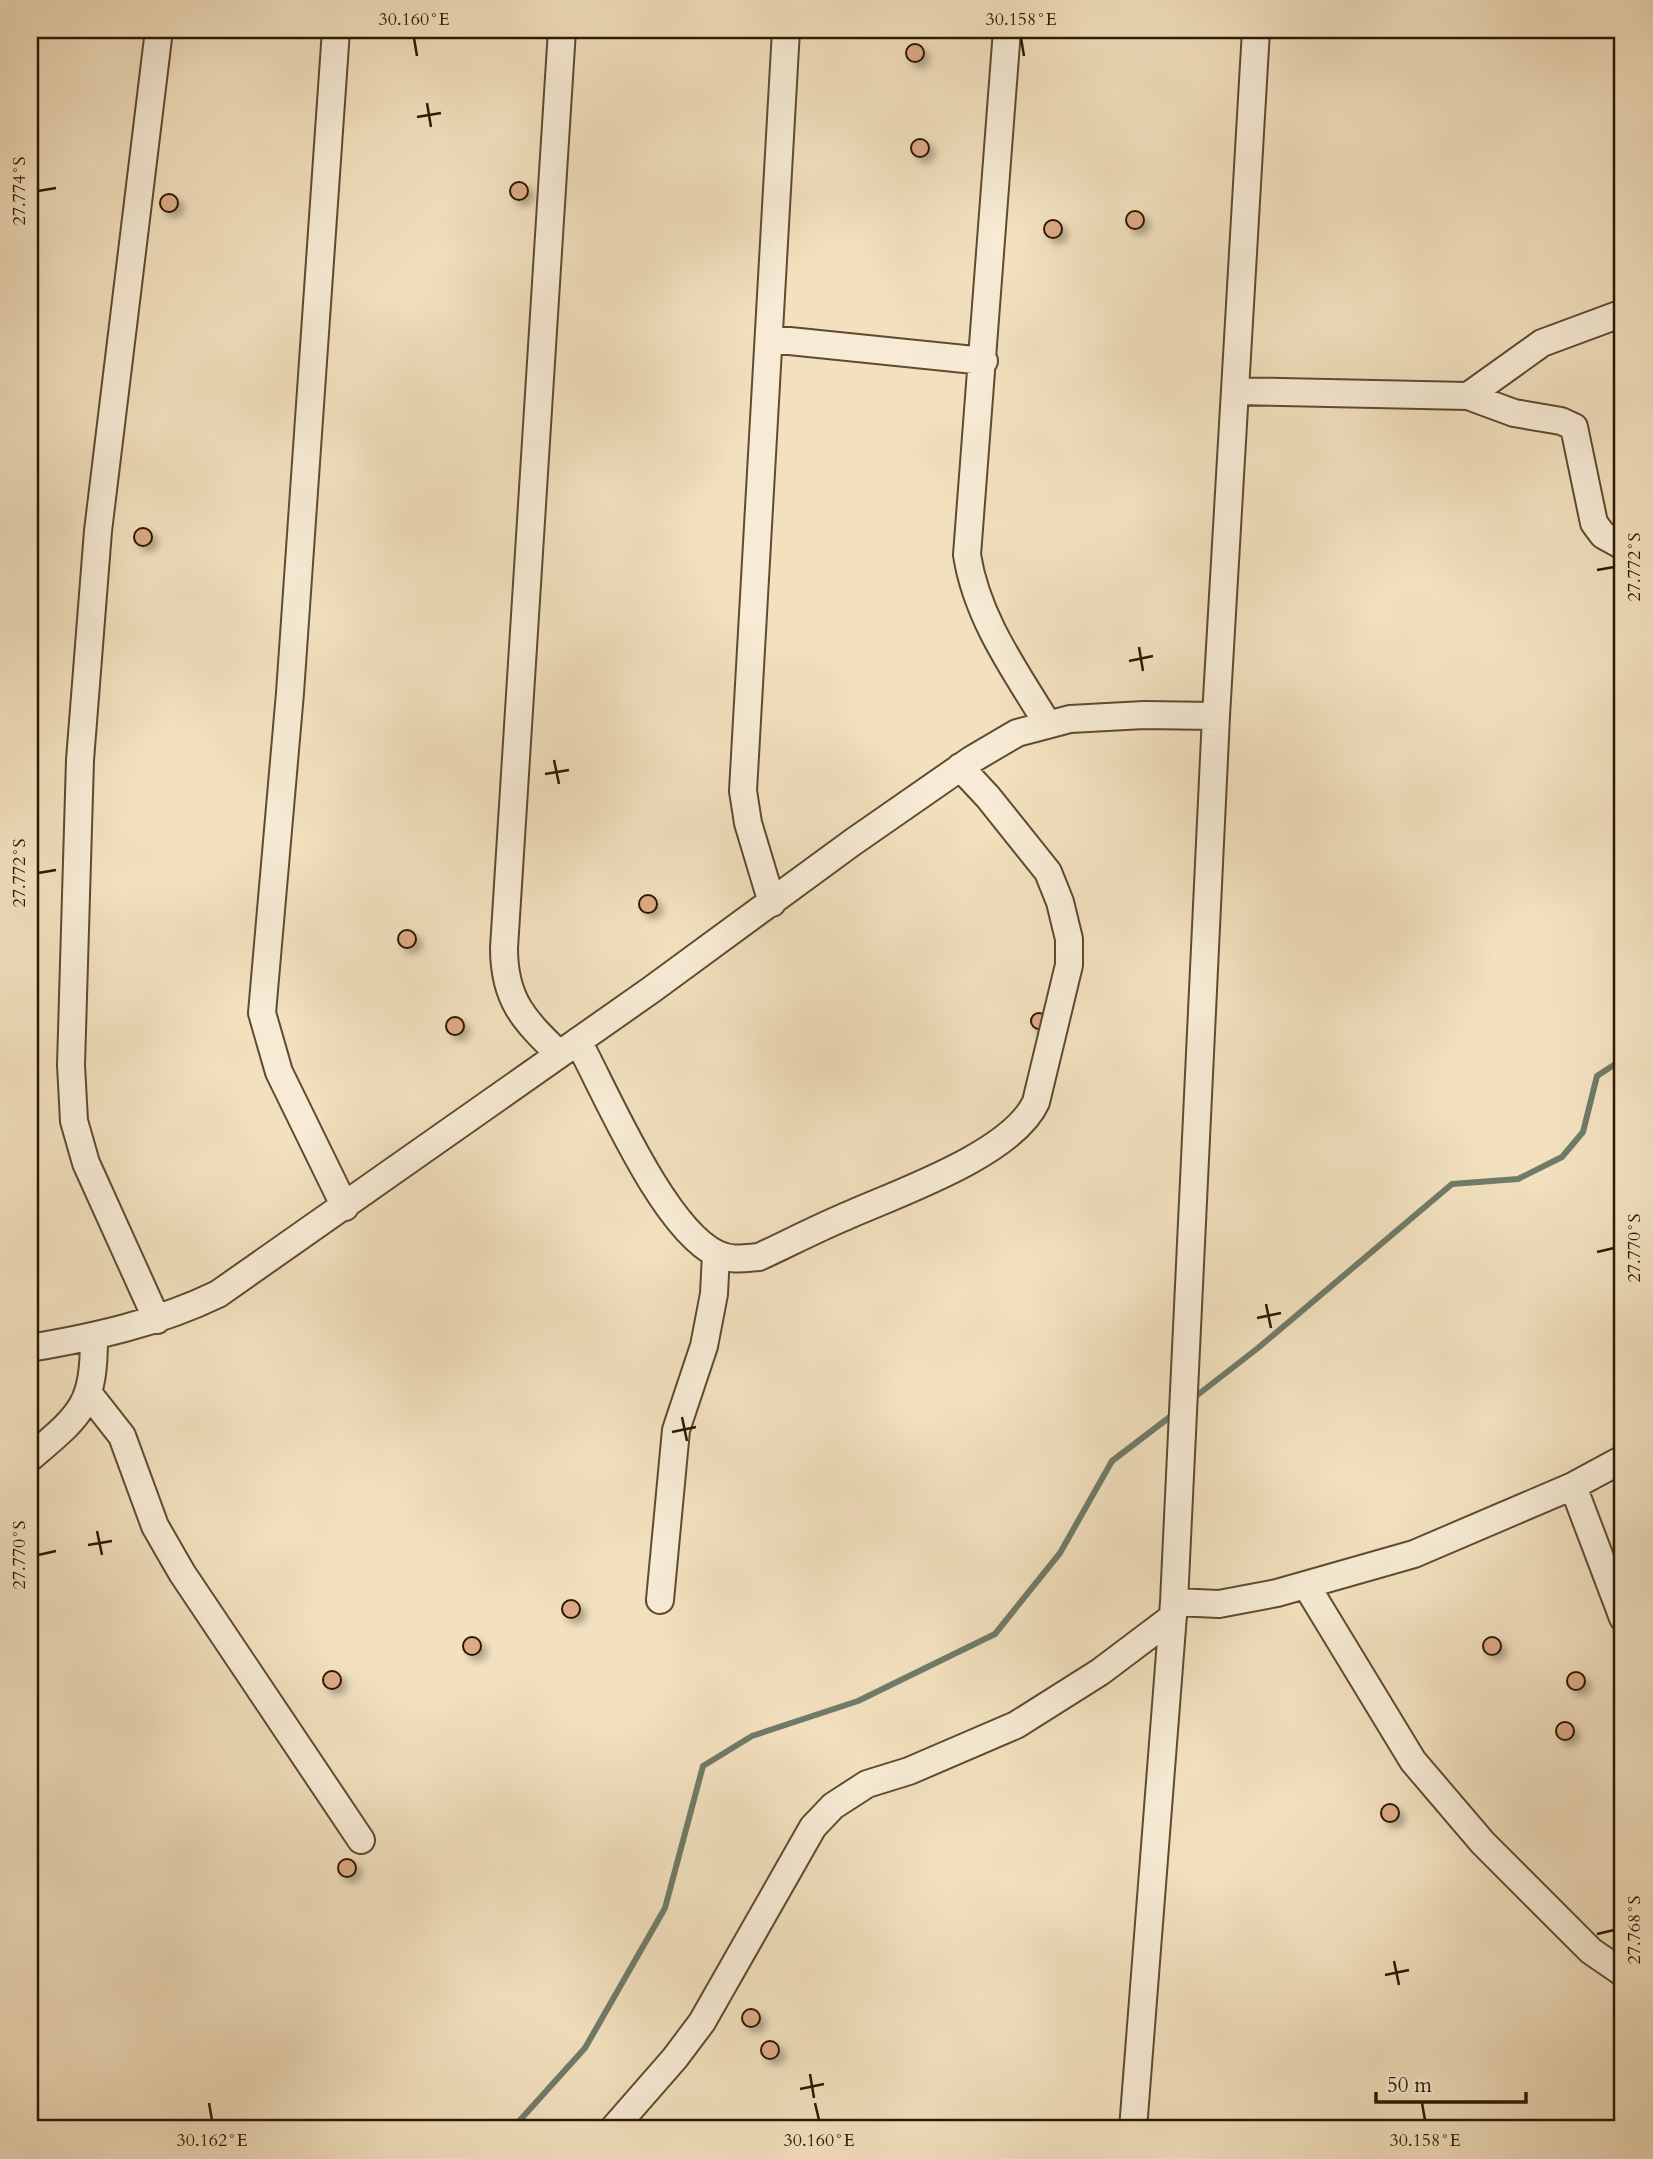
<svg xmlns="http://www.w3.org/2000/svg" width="1653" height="2159" viewBox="0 0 1653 2159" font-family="Cardo,serif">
<defs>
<filter id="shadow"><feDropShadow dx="5.5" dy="5.5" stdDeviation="3.5" flood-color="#0004"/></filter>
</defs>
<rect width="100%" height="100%" fill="#f2e0be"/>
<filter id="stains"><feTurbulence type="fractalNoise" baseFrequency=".00286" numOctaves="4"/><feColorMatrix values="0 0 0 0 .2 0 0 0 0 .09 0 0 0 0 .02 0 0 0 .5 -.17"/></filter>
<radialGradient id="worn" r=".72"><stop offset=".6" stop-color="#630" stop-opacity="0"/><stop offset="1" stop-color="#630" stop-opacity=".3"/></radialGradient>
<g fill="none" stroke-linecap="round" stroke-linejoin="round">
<path stroke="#707b68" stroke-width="6" d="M1191 1400 1258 1348 1452 1184 1518 1179 1562 1157 1583 1132 1597 1076 1623 1059
M512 2129 585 2048 665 1908 703 1766 752 1736 858 1701 995 1634 1060 1553 1112 1461 1175 1413"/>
</g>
<path fill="#dcaa86" stroke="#2d1900" stroke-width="2" filter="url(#shadow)" d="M906 53a9 9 0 1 1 18 0a9 9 0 1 1-18 0Z
M911 148a9 9 0 1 1 18 0a9 9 0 1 1-18 0Z
M510 191a9 9 0 1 1 18 0a9 9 0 1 1-18 0Z
M160 203a9 9 0 1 1 18 0a9 9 0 1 1-18 0Z
M1126 220a9 9 0 1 1 18 0a9 9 0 1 1-18 0Z
M1044 229a9 9 0 1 1 18 0a9 9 0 1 1-18 0Z
M134 537a9 9 0 1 1 18 0a9 9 0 1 1-18 0Z
M639 904a9 9 0 1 1 18 0a9 9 0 1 1-18 0Z
M398 939a9 9 0 1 1 18 0a9 9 0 1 1-18 0Z
M1031 1021a8 8 0 1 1 16 0a8 8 0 1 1-16 0Z
M446 1026a9 9 0 1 1 18 0a9 9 0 1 1-18 0Z
M562 1609a9 9 0 1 1 18 0a9 9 0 1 1-18 0Z
M1483 1646a9 9 0 1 1 18 0a9 9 0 1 1-18 0Z
M463 1646a9 9 0 1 1 18 0a9 9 0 1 1-18 0Z
M323 1680a9 9 0 1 1 18 0a9 9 0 1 1-18 0Z
M1567 1681a9 9 0 1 1 18 0a9 9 0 1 1-18 0Z
M1556 1731a9 9 0 1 1 18 0a9 9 0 1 1-18 0Z
M1381 1813a9 9 0 1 1 18 0a9 9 0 1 1-18 0Z
M338 1868a9 9 0 1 1 18 0a9 9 0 1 1-18 0Z
M742 2018a9 9 0 1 1 18 0a9 9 0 1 1-18 0Z
M761 2050a9 9 0 1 1 18 0a9 9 0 1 1-18 0Z"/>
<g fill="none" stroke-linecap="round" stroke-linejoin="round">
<defs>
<path id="minor" d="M336 30 290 693 262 1013 279 1072 345 1207
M1007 30 967 555C977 618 1014 669 1047 723
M770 339 984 361
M1236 391 1468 396 1542 343 1623 313
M1468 396 1514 413 1561 421 1574 427 1594 523 1603 535 1623 546
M772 903 748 823 743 791 786 30
M578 1041C607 1095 663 1228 717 1254 731 1261 745 1258 759 1257 787 1244 814 1230 842 1218 895 1194 1012 1155 1036 1102L1069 965V939L1060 902 1048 872 988 797 960 767
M559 1054C524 1020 504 1000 504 948L562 30
M157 1320 86 1163 74 1121 71 1065 80 760 98 531 159 30
M30 1348C95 1337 158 1323 218 1294L651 990 853 842 971 760 1017 733 1070 719 1144 715 1216 716
M89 1394 122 1436 155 1526 182 1573 361 1840
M30 1458C81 1414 94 1407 94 1337
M1573 1486 1623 1618
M1306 1585 1413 1761 1483 1843 1591 1951 1623 1973
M660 1600 676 1430 704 1346 714 1294 716 1254
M1174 1602 1219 1604 1277 1593 1414 1554 1573 1486 1623 1459
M613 2129 675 2058 702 2022 813 1827 833 1806 867 1784 909 1771 1016 1725 1100 1672 1173 1617
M1133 2129 1174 1602 1216 716 1256 30"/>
</defs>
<use href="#minor" stroke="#5e4b30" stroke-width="30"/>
<use href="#minor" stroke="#f7ebd5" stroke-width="26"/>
</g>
<path fill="none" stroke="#2d1900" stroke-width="2.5" d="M414 38 417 56M1021 38 1024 56M427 103 431 127M417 117 441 113M38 191 56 188M1597 570 1614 567M1139 647 1143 671M1129 661 1153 656M554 760 559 784M545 774 569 770M38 873 56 870M1597 1252 1614 1248M1266 1304 1271 1328M1257 1318 1281 1313M682 1417 687 1441M672 1432 696 1427M97 1531 102 1555M88 1545 112 1541M38 1555 56 1551M1597 1934 1614 1930M1394 1961 1399 1985M1385 1975 1409 1970M810 2074 814 2098M800 2089 824 2084M209 2103 212 2120M815 2103 819 2120M1422 2103 1425 2120"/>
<rect width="1653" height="2159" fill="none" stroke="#f2e0be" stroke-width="77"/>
<path d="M1376 2092v10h150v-10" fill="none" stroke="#2d1900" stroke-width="3.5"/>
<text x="1387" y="2092" font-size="21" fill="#2d1900" stroke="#f7ebd5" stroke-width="5" paint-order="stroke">50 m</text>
<rect x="38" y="38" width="1576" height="2082" fill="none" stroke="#2d1900" stroke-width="2.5"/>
<g font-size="18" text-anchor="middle" fill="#2d1900">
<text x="414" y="25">30.160°E</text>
<text x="1021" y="25">30.158°E</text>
<text transform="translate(19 191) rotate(-90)" y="6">27.774°S</text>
<text transform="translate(1634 567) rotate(-90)" y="6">27.772°S</text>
<text transform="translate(19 873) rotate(-90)" y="6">27.772°S</text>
<text transform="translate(1634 1248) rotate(-90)" y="6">27.770°S</text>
<text transform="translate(19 1555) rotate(-90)" y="6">27.770°S</text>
<text transform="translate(1634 1930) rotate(-90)" y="6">27.768°S</text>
<text x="212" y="2146">30.162°E</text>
<text x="819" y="2146">30.160°E</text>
<text x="1425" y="2146">30.158°E</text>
</g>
<rect width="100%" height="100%" filter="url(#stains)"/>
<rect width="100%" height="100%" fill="url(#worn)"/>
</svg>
